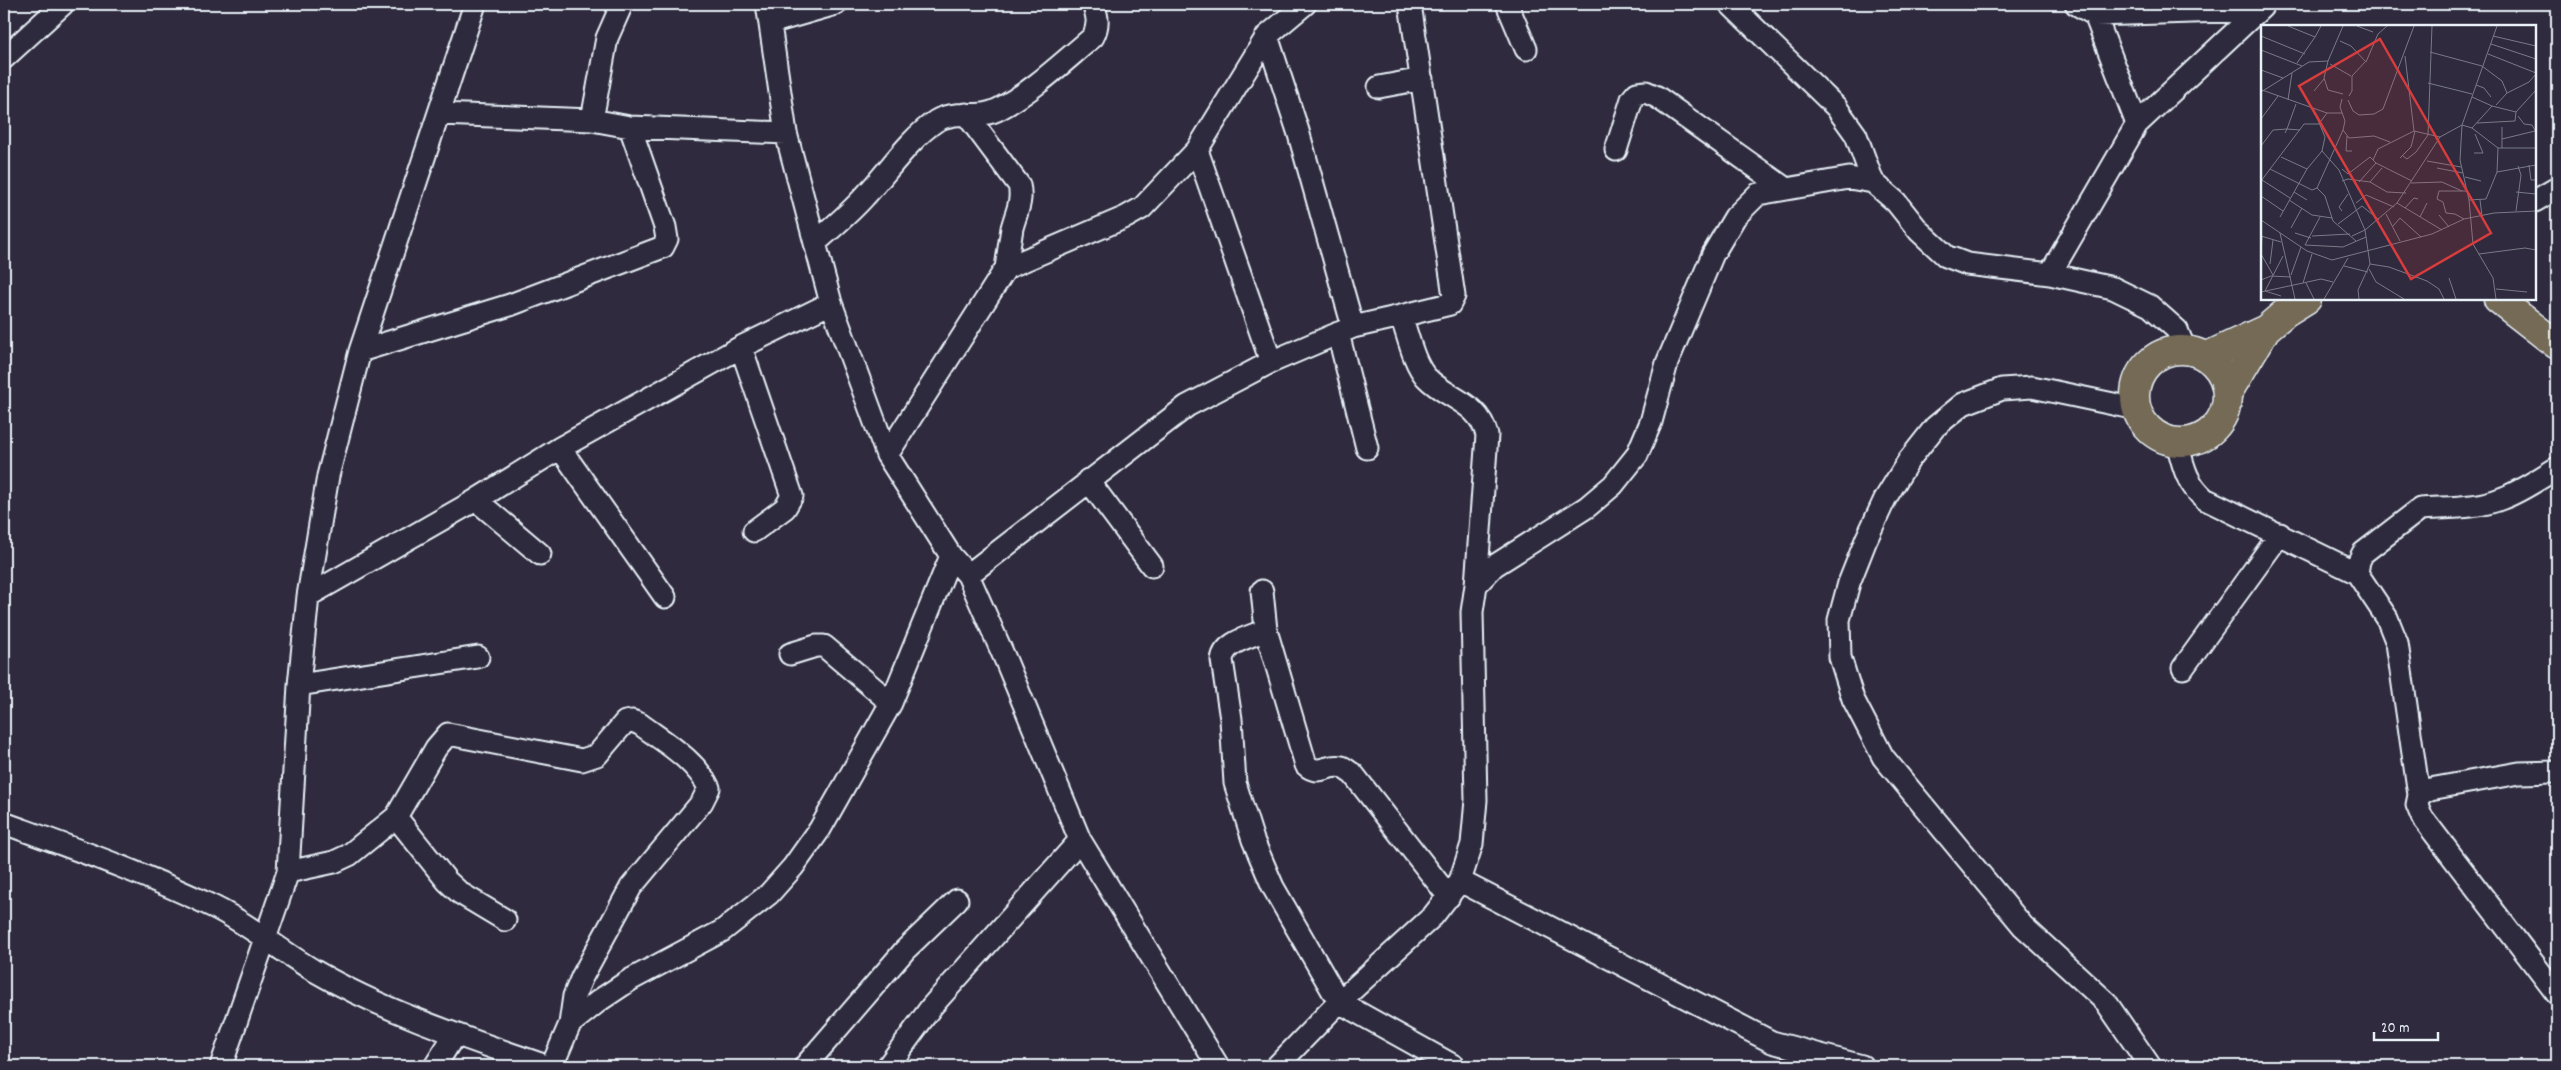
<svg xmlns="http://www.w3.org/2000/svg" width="2561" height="1070" viewBox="0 0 2561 1070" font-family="Dekko,sans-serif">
<rect width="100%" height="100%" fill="#2f2a3d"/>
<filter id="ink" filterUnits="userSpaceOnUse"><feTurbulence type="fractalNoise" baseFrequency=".02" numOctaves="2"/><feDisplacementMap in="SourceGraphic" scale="10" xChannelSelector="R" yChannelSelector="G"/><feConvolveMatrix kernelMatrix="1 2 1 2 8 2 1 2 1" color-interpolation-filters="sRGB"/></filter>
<g filter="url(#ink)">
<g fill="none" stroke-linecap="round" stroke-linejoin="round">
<defs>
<path id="minor" d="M767 4 786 133 815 243 831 303 887 455 951 556 968 575 1006 661 1080 840 1218 1066
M1507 4 1526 49
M1730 4 1836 107 1856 135 1873 182
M2076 4 2095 15 2258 10
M770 23 836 4
M1267 36 1298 131 1353 327
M4 58 63 4
M1379 87 1422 79
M440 114 592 120 630 127 786 133
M966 114 1019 185C1023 201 1016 213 1012 228 1010 241 1008 254 1006 268
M592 120 607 38 622 4
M2137 124 2262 7
M1197 150 1271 362
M1616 150 1632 99 1637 93 1646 92 1657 97 1786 189
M2535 201 2557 188
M815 243C832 228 850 213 865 196 888 172 908 140 936 121 955 109 979 120 999 109 1033 91 1063 62 1093 37 1099 25 1098 17 1093 4
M2050 274 2137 124 2095 15
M1401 316 1450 304 1454 296 1410 4
M1338 333 1367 448
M741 347 792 496 785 508 754 531
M360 351 510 305 663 247 667 239 665 227 630 127
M2137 409 2032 387 2002 389 1963 404 1935 427 1909 460 1885 499 1866 540 1849 583 1839 620 1840 657 1853 699 1883 757 2023 926 2106 1002 2150 1066
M2177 442C2183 465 2186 483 2205 499L2357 573 2387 618 2397 643 2419 795
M560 448 665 597
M887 455 1006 268 1126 217 1142 208 1197 150 1267 36 1305 4
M1088 480 1152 566
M476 500 540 554
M2357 573 2359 561 2363 553 2420 509C2447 507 2477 509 2503 498 2522 491 2540 478 2557 468
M968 575 1187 406 1271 362 1353 327 1401 316C1408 335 1413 362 1426 377 1448 400 1478 401 1487 435L1476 585 1472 612 1476 800 1472 844 1460 881 1433 916 1339 1002 1277 1066
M1476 585 1494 566 1587 507 1613 485 1637 455 1651 422 1667 363 1713 254 1735 217 1758 194 1849 178 1873 182 1896 202 1919 231 1946 256 1967 264 2050 274 2113 288 2150 306 2177 330 2185 350
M1262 591 1266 630 1306 765C1319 777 1328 763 1342 767 1345 768 1349 772 1353 774L1449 897
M308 596 476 500 560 448 741 347 831 303
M1266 630C1250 637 1224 642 1222 660L1231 719 1235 783 1253 840 1273 887 1339 1002 1454 1066
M790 654 816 646H824L891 703
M2183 668 2280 534
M299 685 478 657
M2557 772 2519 773 2430 789 2419 795 2417 805 2422 817 2557 994
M396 817 447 881 460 893 505 920
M4 823C75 849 146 874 214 907 249 924 279 950 313 970 385 1012 468 1039 546 1066
M288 872 334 862 349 855 396 817 436 748 448 734 582 760 597 755 625 722 632 721 640 724C664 742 696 760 709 788L702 802 631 887 582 977 574 996 570 1024 552 1066
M1460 881 1772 1042 1862 1066
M570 1024 600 1000 630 980 722 931 769 894 793 867 820 829 891 703 951 556
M221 1066 288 872 299 685 308 596 328 476 360 351 475 4
M435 1066 455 1034
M805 1066 905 950 957 900
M888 1066 932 1006 1080 840"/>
<path id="primary" d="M2498 299 2557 345
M2135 396a46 46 0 1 1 92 0a46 46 0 1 1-92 0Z
M2205 357 2266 329 2286 312 2307 299
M2227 394 2266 329"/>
</defs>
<use href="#minor" stroke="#e8f1f8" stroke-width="25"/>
<use href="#primary" stroke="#e8f1f8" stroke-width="31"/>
<use href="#minor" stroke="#2f2a3d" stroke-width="21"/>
<use href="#primary" stroke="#756a55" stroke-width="28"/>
</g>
</g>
<g transform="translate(2261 25)">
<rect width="275" height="275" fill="#2f2a3d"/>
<path fill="none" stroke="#797a88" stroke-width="1" d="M27 1 54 12 60 1M82 1 67 36 63 53 67 65 82 69M96 1 112 7M0 11 44 29M232 11 275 21M79 16 90 21 105 37 117 9 126 1M230 19 275 34M0 25 41 41M169 27 221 41 241 56 246 68M227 29 275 48M144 31 153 106M36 38 54 12M69 39 90 51M0 45 22 53M167 58 211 69M215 60 223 63 230 72M1 65 66 88M53 66 63 54M0 67 48 37 67 36M88 71 91 66V51L104 37M211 72 231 81M81 74 79 82 84 96 82 105 88 113 113 111 129 117M27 75 31 48M87 75 92 86 98 90 113 89 122 84 153 1M235 80 246 68 268 57 275 49M52 83 64 112 61 126 78 145 104 205 109 239 97 265 98 274M257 91 263 99 271 100 275 107M0 94 17 71M60 96 66 88H81M216 98 254 96 255 87M211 103 237 123H275M82 105 56 163 64 171 72 196 95 216M24 108 26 104 39 105M86 111 85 126H91M241 114 274 106M0 121 12 105 26 104 35 79M237 123 236 147 275 140M241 123V102M213 128H222L214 109M142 131 146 134 155 127 167 110 171 1M20 132 46 144 61 126M139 133 150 122 154 106M166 136 200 142M268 140 270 155H275M176 143 202 148M9 144 51 165 56 163M81 144 87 149 109 132 112 135M204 152 220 156M1 155 29 173M0 156 43 99H60M81 156 87 154 109 157 126 167 145 168M151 156 115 138 112 135 117 124 153 106 179 112M98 157 115 138M109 157 121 143M150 158 181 157 201 166M33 167 46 175M255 167 275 169M0 171 22 186M28 175 51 190 71 193M208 175 225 174 236 147M219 175 221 191M95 178 105 170 133 182M136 178 181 205M144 183 153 173 157 174M81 186 78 182 87 169M255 186 260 150 257 141M125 189 139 216M178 190 188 202M19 192 46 144M59 192 44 220 82 222 105 212M159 192 166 178M203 194 194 189 185 188 182 177 176 174 178 166H206M0 195 46 226 71 235 171 209 203 194 233 188 275 186M77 199 101 181 118 195M132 201 139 193 160 212M30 203 41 183M19 208 34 274M34 208 50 213M0 211 20 217M51 211 89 209M91 211 104 205 136 178 179 112 201 100 211 103 231 81 255 87 275 65M0 229 12 250M0 229 1 211M218 229 264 223 275 225M9 239 12 215M109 239 128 242 166 256 178 264 183 274M83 241 107 247M108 244 115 257 143 274M30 250 40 222M188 253 195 274M0 255 10 251 30 252M42 258 60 254 72 257M45 258 53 274M235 264 266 267M0 267 42 258 51 229M20 271 4 266 22 231M63 274 87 233M235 274 232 253 212 219 208 175 199 135 201 100 236 1"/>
<path fill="#d83c3d" fill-opacity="0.15" stroke="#d83c3d" stroke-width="2.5" d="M119 14 230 208 150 254 38 61Z"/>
<rect width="275" height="275" fill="none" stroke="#e8f1f8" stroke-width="2.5"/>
</g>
<rect width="2561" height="1070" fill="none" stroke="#2f2a3d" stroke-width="20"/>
<rect x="10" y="10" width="2541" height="1050" fill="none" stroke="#e8f1f8" stroke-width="2" filter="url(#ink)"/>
<path d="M2374 1032v8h64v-8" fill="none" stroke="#e8f1f8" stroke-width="2.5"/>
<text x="2381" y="1032" font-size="15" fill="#e8f1f8" stroke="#2f2a3d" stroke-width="4" paint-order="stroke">20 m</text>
</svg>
